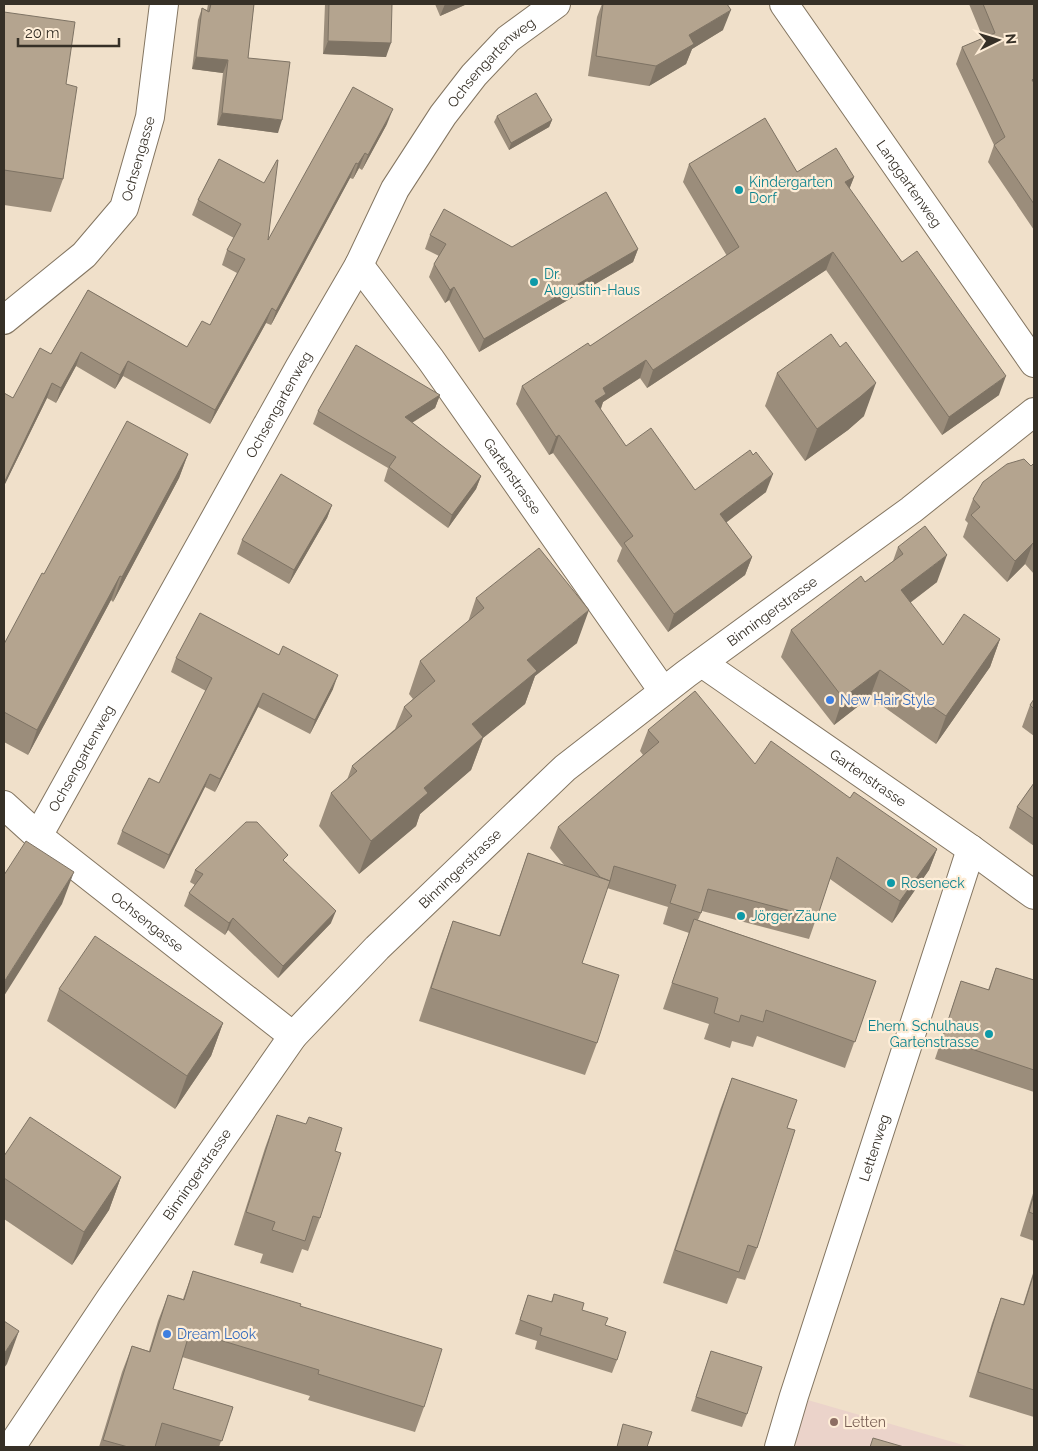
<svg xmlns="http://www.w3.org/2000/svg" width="1038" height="1451" viewBox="0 0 1038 1451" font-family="Raleway,sans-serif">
<rect width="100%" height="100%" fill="#f0e0ca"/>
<path fill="#ebd3ca" d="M794 1396 970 1447H779Z"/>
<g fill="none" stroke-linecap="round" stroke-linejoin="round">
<defs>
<g id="minor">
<path id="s1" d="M784 4 1034 363"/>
<path id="s2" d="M359 265 431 360 663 691"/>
<path id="s3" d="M4 320 84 255 124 208 150 117 164 4"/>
<path id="s4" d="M702 663 971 849 1034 895"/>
<path id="s5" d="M4 805 38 836 293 1036"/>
<path id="s6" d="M38 836 299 368 359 265 395 189 443 115 474 75 508 39 556 4"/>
<path id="s7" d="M779 1447 794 1396 971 849"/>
</g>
<g id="tertiary">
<path id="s8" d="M11 1447 110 1299 293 1036 377 948 565 768 686 674 911 510 1034 412"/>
</g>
</defs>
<use href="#minor" stroke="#837561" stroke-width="30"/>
<use href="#tertiary" stroke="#837561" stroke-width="30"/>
<use href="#minor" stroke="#fff" stroke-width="28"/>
<use href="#tertiary" stroke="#fff" stroke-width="28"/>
</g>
<path fill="#9b8d7b" d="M208 4H254L248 58 278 133 217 125 223 73 192 69 198 20 202 8 207 10Z
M325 4H392L386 57 323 54Z
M435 4H467L440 16Z
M602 4H650L723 30 692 49 686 64 649 86 588 76 597 17Z
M969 4H1034V230L988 162 994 145 956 64 962 47 983 38Z
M4 12 66 84 63 179 51 212 4 205Z
M497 116 552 120 549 127 509 150 494 122Z
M387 124 362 170 359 168 353 179 350 178 271 325 266 323 210 424 123 376 115 389 76 366 56 403 47 398 4 486V393L13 398 51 354 88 290 187 347 210 325 237 273 222 265 227 250 234 238 192 215 198 200 219 159 268 240Z
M689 164 854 177 849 189 902 262 999 395 942 435 826 270 647 388 640 378 603 402 600 410 626 446 695 490 766 492 726 522 752 557 745 575 668 632 617 561 622 548 553 453 549 455 516 404 522 386 590 346 727 256 683 182Z
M430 235 512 247 638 249 633 262 479 352 449 300 445 303 429 277 434 264 439 256 425 249Z
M777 373 864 416 848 430 805 461 765 406Z
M440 395 435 408 412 423 481 476 476 489 448 528 384 481 388 468 313 424 318 411Z
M188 454 179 478 113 602 111 600 28 755 4 742V644L44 574Z
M1034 463V574L1025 564 1007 582 963 537 968 523 965 520 973 499 1031 466Z
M332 505 327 518 289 584 237 554 242 540Z
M898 547 937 582 910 603 943 645 1000 639 990 667 936 744 870 697 834 725 781 657 791 630 865 582 893 561Z
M476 598 577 643 535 676 525 704 483 738 471 770 420 814 416 826 359 874 319 826 331 793 347 780 352 766 395 729 404 707 413 699 409 694 420 661 468 622Z
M176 658 333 689 310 734 258 707 215 792 205 787 164 869 117 844 122 831 159 783 206 691 171 672Z
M1034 699V736L1022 727 1030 705Z
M648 730 755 764 850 798 937 849 929 870 892 923 830 879 809 939 702 911 698 920 876 981 845 1068 757 1036 753 1047 732 1041 730 1048 704 1039 709 1024 663 1009 689 933 663 924 668 907 607 888 582 963 597 1043 585 1075 419 1021 441 954 453 921 499 936 528 853 564 865 550 848 558 827 643 755 640 751Z
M1034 783V846L1009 828 1017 807Z
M286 862 331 923 278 978 228 930 225 935 184 906 189 893 195 885 190 882 195 870Z
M996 968 1034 980V1092L935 1059 961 981 988 990Z
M59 989 223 1023 211 1056 175 1109 47 1021Z
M732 1078 787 1128 757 1248 745 1280 737 1278 727 1304 663 1283 720 1110Z
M277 1115 335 1151 320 1218 308 1251 302 1249 293 1273 260 1263 263 1254 234 1245 265 1148Z
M4 1156 121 1177 109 1210 72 1265 4 1219Z
M1034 1190V1241L1020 1236Z
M1034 1270V1417L969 1397 992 1323 1001 1298 1023 1305Z
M193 1271 300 1306 424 1407 415 1432 308 1400 310 1396 182 1357 173 1389 233 1407 219 1447H99L122 1372 132 1346 149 1351 158 1321 168 1295 183 1299Z
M554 1294 605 1325 617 1360 612 1373 535 1349 537 1341 515 1334 528 1295 551 1302Z
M711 1351 747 1414 742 1427 691 1411Z"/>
<path fill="#7e7364" d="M445 4H467L440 16Z
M731 10 723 30 692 49 686 64 649 86 656 66 689 35Z
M328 41 391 43 386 57 323 54Z
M196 57 228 60 223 73 192 69Z
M393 109 387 124 362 170 368 155Z
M222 113 282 120 278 133 217 125Z
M552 120 549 127 509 150 511 143Z
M365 153 359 168 353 179 358 164Z
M356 163 350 178 271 325 276 311Z
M854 177 847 195 845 182Z
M638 249 633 262 479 352 484 339Z
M833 252 826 270 647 388 653 370Z
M454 287 449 300 445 303 450 290Z
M272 308 266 323 210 424 215 410Z
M81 352 76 366 56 403 61 388Z
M646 360 640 378 603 402 600 412 595 401 603 388Z
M128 361 123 376 115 389 120 375Z
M1006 376 999 395 942 435 949 417Z
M52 383 47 398 4 486V483Z
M876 383 864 416 848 430 805 461 817 429Z
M440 395 435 408 400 430 405 417Z
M559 435 553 453 549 455 556 437Z
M188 454 179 478 113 602 122 577Z
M773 474 766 492 714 532 720 514Z
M481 476 476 489 448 528 452 515Z
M332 505 327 518 289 584 294 570Z
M1033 543 1025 564 1007 582 1015 561Z
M947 555 937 582 891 617 901 590Z
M752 557 745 575 668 632 674 614Z
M120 576 111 600 28 755 37 730Z
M589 610 577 643 535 676 525 704 483 738 471 770 420 814 416 826 359 874 371 841 424 788 472 724 527 660Z
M1000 639 990 667 936 744 946 716Z
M880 670 870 697 834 725 843 698Z
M338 675 333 689 310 734 315 720Z
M263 693 258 707 215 792 220 779Z
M210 774 205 787 164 869 169 855Z
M937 849 929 870 892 923 900 901Z
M74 872 62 904 4 996V982Z
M336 911 331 923 278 978 283 966Z
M233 918 228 930 225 935 229 923Z
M223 1023 211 1056 175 1109 187 1076Z
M121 1177 109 1210 72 1265 84 1232Z
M19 1331 7 1364 4 1368V1354Z"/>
<path fill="#b4a48f" stroke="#7e7364" d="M211 4H254L248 58 290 62 282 120 222 113 228 60 196 57 202 8 209 12Z
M329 4H392L391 43 328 41Z
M603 4H727L731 10 689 35 694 44 656 66 596 56Z
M983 4H1034V78L1032 80 1034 83V204L994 145 1005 137 962 47 995 33Z
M4 12 75 22 66 84 77 87 63 179 4 170Z
M353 87 393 109 368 155 365 153 358 164 356 163 276 311 272 308 215 410 128 361 120 375 81 352 61 388 52 383 4 483V393L13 398 40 348 51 354 88 290 187 347 202 321 210 325 245 259 227 250 241 224 198 200 219 159 264 183 277 160H278L268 240Z
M536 93 552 120 511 143 497 116Z
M765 118 797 172 836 148 854 177 845 182 902 262 917 251 1006 376 949 417 833 252 653 370 646 360 603 388 606 394 595 401 626 446 651 428 695 490 750 450 753 455 756 452 773 474 720 514 752 557 674 614 624 543 633 536 559 435 556 437 522 386 588 343 590 346 739 247 689 164Z
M606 192 638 249 484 339 454 287 450 290 434 264 446 244 430 235 444 209 512 247Z
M831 334 840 347 846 342 876 383 860 397 817 429 777 373Z
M356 345 440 395 405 417 481 476 452 515 389 467 396 457 318 411Z
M127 421 188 454 122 577 120 576 37 730 4 712V644L42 573 44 574Z
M1024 459 1031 466 1034 463V544L1033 543 1015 561 971 515 980 507 973 499 983 482 1007 464Z
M281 474 332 505 294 570 242 540Z
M925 526 947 555 901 590 943 645 964 614 1000 639 946 716 880 670 843 698 791 630 861 576 865 582 903 554 898 547Z
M539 548 589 610 527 660 537 671 472 724 483 737 424 788 428 793 371 841 331 793 357 771 352 766 412 716 404 707 435 681 420 661 484 608 476 598Z
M200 613 279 655 283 646 338 675 315 720 263 693 220 779 210 774 169 855 122 831 149 778 159 783 212 678 176 658Z
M695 691 755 764 771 741 850 798 854 792 937 849 900 901 837 857 817 918 708 889 701 913 670 903 676 885 614 866 610 881 600 877 558 827 659 742 648 730Z
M1034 699V709L1030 705Z
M1034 783V819L1017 807Z
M246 822H257L288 855 283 860 336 911 283 966 233 918 229 923 189 893 203 874 195 870Z
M26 841 74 872 4 982V875Z
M528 853 610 881 582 963 619 975 597 1043 431 988 453 921 500 936Z
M694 919 876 981 855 1042 766 1010 763 1022 741 1015 739 1022 714 1013 718 998 672 983Z
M95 936 223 1023 187 1076 59 989Z
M996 968 1034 980V1070L942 1039 961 981 989 990Z
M732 1078 797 1100 787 1128 795 1130 757 1248 748 1245 739 1272 675 1250Z
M277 1115 306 1124 309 1117 342 1128 335 1151 341 1153 320 1218 313 1216 305 1241 272 1230 275 1222 246 1212Z
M30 1117 121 1177 84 1232 4 1178V1156Z
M1034 1194V1214L1029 1212Z
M193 1271 301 1304 300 1306 442 1349 424 1407 318 1374 319 1370 190 1331 173 1389 233 1407 222 1441 162 1423 155 1447H128L103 1440 132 1346 150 1352 168 1295 184 1300Z
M1034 1273V1390L978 1372 1001 1298 1024 1305Z
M554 1294 584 1303 582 1310 608 1318 605 1325 626 1332 617 1360 540 1335 542 1328 520 1320 528 1295 552 1302Z
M4 1321 19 1331 4 1354Z
M711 1351 762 1367 747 1414 696 1397Z
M623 1424 652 1432 647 1447H617Z
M873 1438 904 1447H870Z"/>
<g fill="#0f9aa8" stroke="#feedd7" stroke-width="2">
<circle cx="739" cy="190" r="5"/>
<circle cx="534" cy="282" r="5"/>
<circle cx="891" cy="883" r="5"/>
<circle cx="741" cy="916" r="5"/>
<circle cx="989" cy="1034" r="5"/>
</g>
<g fill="#3f7fe0" stroke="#feedd7" stroke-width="2">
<circle cx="830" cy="700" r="5"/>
<circle cx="167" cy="1334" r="5"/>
</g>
<circle fill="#8d6e63" stroke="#feedd7" stroke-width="2" cx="834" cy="1422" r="5"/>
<g text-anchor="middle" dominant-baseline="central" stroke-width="4.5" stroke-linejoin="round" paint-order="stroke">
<g font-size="14" fill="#363027" stroke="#feedd7">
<text stroke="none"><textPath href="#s6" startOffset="899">Ochsengartenweg</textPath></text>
<text stroke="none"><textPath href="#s3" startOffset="216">Ochsengasse</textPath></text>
<text stroke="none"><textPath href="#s1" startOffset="219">Langgartenweg</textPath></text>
<text stroke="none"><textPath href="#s6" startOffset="494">Ochsengartenweg</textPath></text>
<text stroke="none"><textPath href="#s2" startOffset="261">Gartenstrasse</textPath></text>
<text stroke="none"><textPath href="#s8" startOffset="1140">Binningerstrasse</textPath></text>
<text stroke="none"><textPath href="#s6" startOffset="89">Ochsengartenweg</textPath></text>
<text stroke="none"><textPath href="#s4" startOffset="202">Gartenstrasse</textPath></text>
<text stroke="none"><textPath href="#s8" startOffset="735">Binningerstrasse</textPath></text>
<text stroke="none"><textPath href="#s5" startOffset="185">Ochsengasse</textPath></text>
<text stroke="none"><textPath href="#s7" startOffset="314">Lettenweg</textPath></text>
<text stroke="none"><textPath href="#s8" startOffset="330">Binningerstrasse</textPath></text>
</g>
<g font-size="14" fill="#0d838f" stroke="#feedd7" text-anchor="start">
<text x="749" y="182">Kindergarten<tspan x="749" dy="16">Dorf</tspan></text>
<text x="544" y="274">Dr.<tspan x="544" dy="16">Augustin-Haus</tspan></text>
<text x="901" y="883">Roseneck</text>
<text x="751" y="916">Jörger Zäune</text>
<text x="979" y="1026" text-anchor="end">Ehem. Schulhaus<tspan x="979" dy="16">Gartenstrasse</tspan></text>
</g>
<g font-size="14" fill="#366cbe" stroke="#feedd7" text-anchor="start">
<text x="840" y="700">New Hair Style</text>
<text x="177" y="1334">Dream Look</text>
</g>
<g font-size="14" fill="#785e54" stroke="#feedd7" text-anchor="start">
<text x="844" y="1422">Letten</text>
</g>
</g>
<rect width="1038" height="1451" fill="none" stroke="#363027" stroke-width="10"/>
<g transform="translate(998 40) rotate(85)" stroke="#feedd7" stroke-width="4" paint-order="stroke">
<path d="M0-4L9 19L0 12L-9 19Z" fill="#363027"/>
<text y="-8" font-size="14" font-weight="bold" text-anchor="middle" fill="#363027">N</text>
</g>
<path d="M18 38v8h101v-8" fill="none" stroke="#363027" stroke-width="2.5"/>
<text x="25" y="38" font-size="15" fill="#363027" stroke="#feedd7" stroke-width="4" paint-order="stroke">20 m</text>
</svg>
